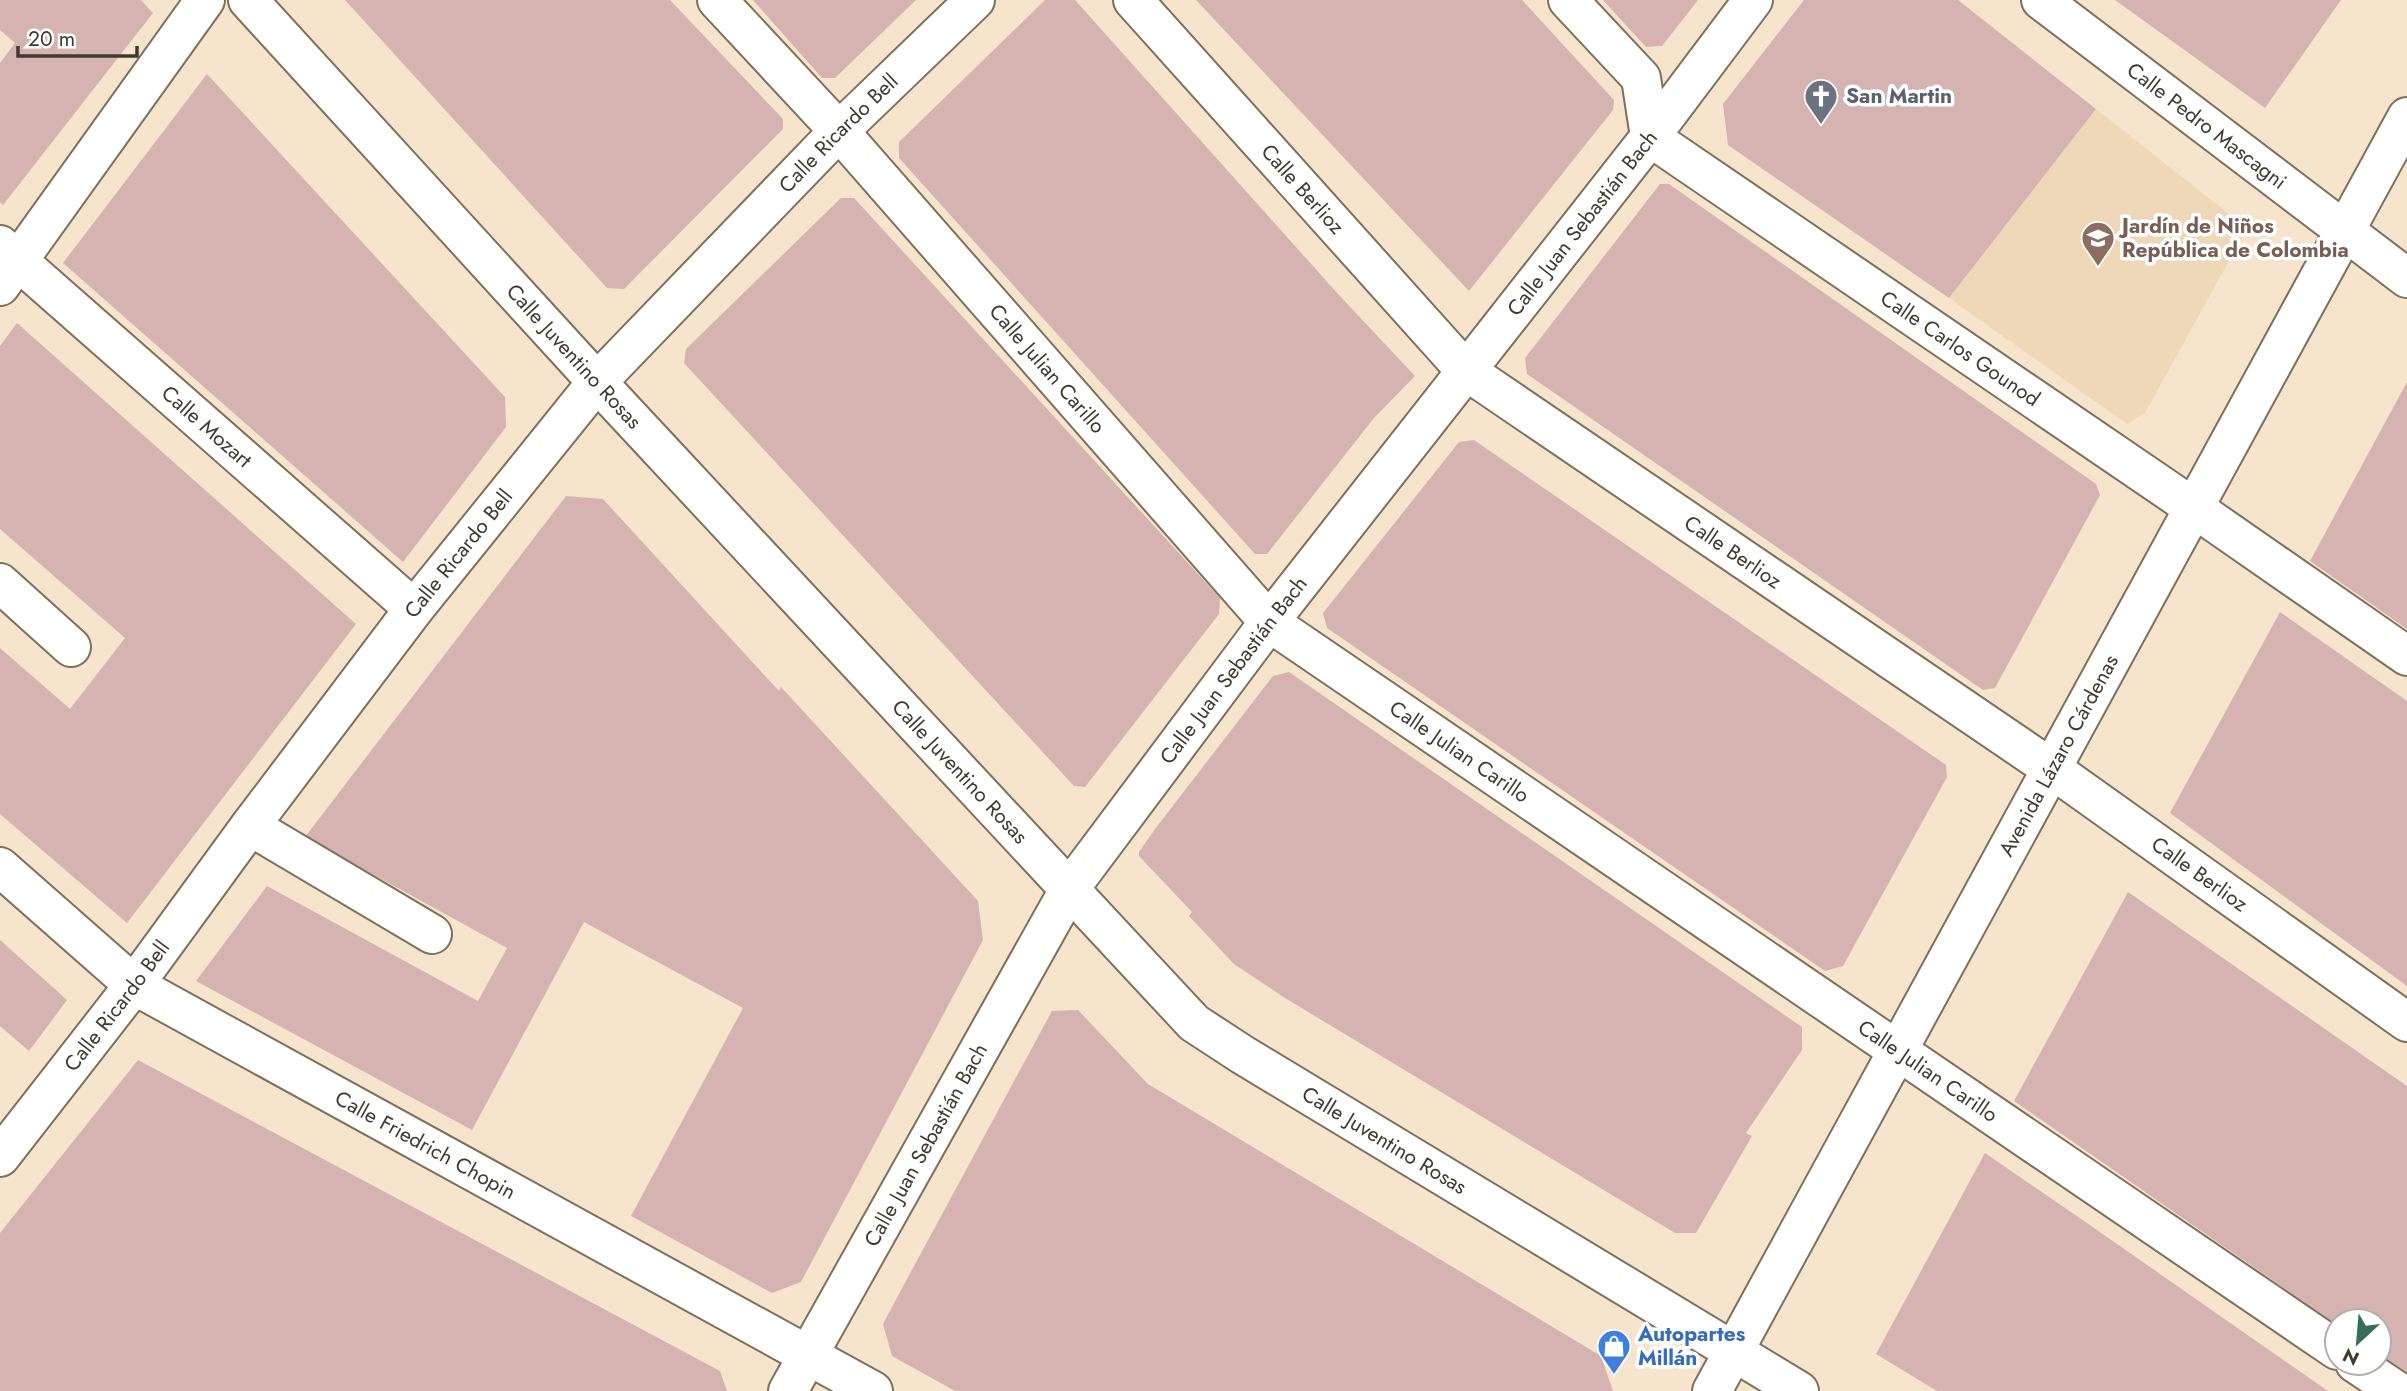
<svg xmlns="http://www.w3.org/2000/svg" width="2407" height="1391" viewBox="0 0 2407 1391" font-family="Jost,sans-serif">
<rect width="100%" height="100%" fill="#f6e5cc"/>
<path fill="#eed8b8" d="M2096 109 2238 221 2241 239 2145 413 2127 424 1949 298Z"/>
<path fill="#d4b3b1" d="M0 0H141L153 13 3 205 0 202V63L15 43 0 30Z
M345 0H670L783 119V129L624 289 607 288Z
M753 0H916L835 78H822Z
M1045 0H1075L1338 294 1415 376 1374 418 1267 554H1255L899 158V142Z
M1196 0H1522L1614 100 1613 110 1469 291Z
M1603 0H1698L1662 46 1646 47Z
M1804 0H1958L2096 109 1949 298 1728 145 1723 104Z
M2115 0H2341L2265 108Z
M207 74 505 397 506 427 403 562 63 263Z
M1660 184H1669L2096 484 2100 495 1995 688 1983 690 1527 374 1525 358Z
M841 198H854L1220 598 1219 614 1085 787 1074 786 684 363 686 349Z
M17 323 356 624 127 923 0 814V648L70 709 125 638 0 529V346Z
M2407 382V629L2310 561Z
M1474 440 1946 765 1947 777 1843 966 1825 971 1327 628 1323 613 1459 442Z
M566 496 603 499 779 691 781 687 978 901 983 940 801 1282 772 1293 631 1216 743 1008 639 952 584 922 472 1130 196 981 267 886 478 1001 507 948 305 837Z
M2280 612 2407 701V986L2170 813Z
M1289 672 1802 1027V1050L1746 1133 1752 1136 1696 1233H1675L1285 998 1234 964 1189 916 1192 912 1139 856V852L1155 829 1273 676Z
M2128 892 2407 1086V1373L2379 1354V1321H2337V1325L2014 1101Z
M0 940 67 1000 29 1051 0 1026Z
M1078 1010 1148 1084 1601 1356 1613 1391H955L892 1356 883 1324 900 1292 1052 1011Z
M138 1060 720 1371 727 1391H0V1233Z
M1985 1153 2084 1221 2328 1391H1937L1876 1354Z"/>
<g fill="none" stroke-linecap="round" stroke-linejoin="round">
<defs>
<g id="minor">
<path id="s1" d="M248 0 597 382 1194 1023 1243 1055 1799 1391"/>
<path id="s2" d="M717 0 839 131 1269 622 2337 1350"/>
<path id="s3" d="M1133 0 1465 370 2052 769 2407 1022"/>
<path id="s4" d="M1568 0 1641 78 1650 137 2194 508 2407 656"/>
<path id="s5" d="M2041 0 2407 278"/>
<path id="s6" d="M0 245 414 609"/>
<path d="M0 286 205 0"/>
<path d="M0 583 71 647"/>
<path d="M250 826 432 934"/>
<path id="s7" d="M0 867 134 985 873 1391"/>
<path id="s8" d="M0 1157 134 985 250 826 414 609 597 382 839 131 975 0"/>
<path d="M2355 1363 2397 1391"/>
<path id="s9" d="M788 1391 1070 888 1269 622 1650 137 1753 0"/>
</g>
<g id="major">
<path id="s10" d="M1712 1391 2407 117"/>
</g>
</defs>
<use href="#minor" stroke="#7f705a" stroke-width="42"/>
<use href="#major" stroke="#7f705a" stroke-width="42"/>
<use href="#minor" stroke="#fff" stroke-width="38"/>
<use href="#major" stroke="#fff" stroke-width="38"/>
</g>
<defs>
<symbol id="church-pin" viewBox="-11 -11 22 30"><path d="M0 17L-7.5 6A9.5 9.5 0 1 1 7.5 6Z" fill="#6b7280" stroke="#fff"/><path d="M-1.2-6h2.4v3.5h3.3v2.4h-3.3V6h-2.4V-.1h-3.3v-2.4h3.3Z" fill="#fff"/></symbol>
<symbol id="school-pin" viewBox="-11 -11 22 30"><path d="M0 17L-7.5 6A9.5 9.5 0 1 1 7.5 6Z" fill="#8d6e63" stroke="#fff"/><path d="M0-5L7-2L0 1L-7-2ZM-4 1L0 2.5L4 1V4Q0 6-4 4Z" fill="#fff"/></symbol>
<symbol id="shop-pin" viewBox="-11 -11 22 30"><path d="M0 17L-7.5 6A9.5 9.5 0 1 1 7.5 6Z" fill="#3f7fe0" stroke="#fff"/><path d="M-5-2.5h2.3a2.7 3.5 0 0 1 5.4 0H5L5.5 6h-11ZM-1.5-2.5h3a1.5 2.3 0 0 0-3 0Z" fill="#fff"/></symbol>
</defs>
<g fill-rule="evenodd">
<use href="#church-pin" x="1802" y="77" width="38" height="52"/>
<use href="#school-pin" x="2079" y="219" width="38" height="52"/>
<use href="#shop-pin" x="1595" y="1327" width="38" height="52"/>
</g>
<g text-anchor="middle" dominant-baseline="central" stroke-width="7" stroke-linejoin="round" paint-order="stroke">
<g font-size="21" font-weight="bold" fill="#5b616d" stroke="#fff" text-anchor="start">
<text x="1846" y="96">San Martin</text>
</g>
<g font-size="21" fill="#40392f" stroke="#fff">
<text stroke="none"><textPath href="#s5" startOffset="208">Calle Pedro Mascagni</textPath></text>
<text stroke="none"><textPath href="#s8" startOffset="1325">Calle Ricardo Bell</textPath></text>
<text stroke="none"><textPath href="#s3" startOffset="254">Calle Berlioz</textPath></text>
<text stroke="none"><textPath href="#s9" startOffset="1416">Calle Juan Sebastián Bach</textPath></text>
<text stroke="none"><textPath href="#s4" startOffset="542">Calle Carlos Gounod</textPath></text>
<text stroke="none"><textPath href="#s1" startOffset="483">Calle Juventino Rosas</textPath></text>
<text stroke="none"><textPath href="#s2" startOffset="495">Calle Julian Carillo</textPath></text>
<text stroke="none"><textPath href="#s6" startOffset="275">Calle Mozart</textPath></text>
<text stroke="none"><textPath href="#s3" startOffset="821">Calle Berlioz</textPath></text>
<text stroke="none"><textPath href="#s8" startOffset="758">Calle Ricardo Bell</textPath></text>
<text stroke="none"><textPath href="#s9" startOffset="849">Calle Juan Sebastián Bach</textPath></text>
<text stroke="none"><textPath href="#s2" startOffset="1062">Calle Julian Carillo</textPath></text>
<text stroke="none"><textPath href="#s10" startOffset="724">Avenida Lázaro Cárdenas</textPath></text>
<text stroke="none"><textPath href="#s1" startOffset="1050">Calle Juventino Rosas</textPath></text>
<text stroke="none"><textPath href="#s3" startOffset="1388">Calle Berlioz</textPath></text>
<text stroke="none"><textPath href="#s8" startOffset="191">Calle Ricardo Bell</textPath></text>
<text stroke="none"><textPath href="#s2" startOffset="1629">Calle Julian Carillo</textPath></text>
<text stroke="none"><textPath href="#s1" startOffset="1617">Calle Juventino Rosas</textPath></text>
<text stroke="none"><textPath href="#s7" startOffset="511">Calle Friedrich Chopin</textPath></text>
<text stroke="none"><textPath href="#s9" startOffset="282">Calle Juan Sebastián Bach</textPath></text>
</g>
<g font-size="21" font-weight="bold" fill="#785e54" stroke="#fff" text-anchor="start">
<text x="2122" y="226">Jardín de Niños<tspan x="2122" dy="24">República de Colombia</tspan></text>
</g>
<g font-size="21" font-weight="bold" fill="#366cbe" stroke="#fff" text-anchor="start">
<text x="1638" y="1334">Autopartes<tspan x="1638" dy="24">Millán</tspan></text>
</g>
</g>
<g transform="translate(2358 1342) rotate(206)"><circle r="33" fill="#ffffff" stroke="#b3b0ac" stroke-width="2"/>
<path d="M0-5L12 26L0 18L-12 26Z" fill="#346f59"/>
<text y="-10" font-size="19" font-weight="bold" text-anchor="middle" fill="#40392f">N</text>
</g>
<path d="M18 46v10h119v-10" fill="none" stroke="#40392f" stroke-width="3.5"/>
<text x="28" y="46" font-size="21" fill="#40392f" stroke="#ffffff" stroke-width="5" paint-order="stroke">20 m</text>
</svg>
